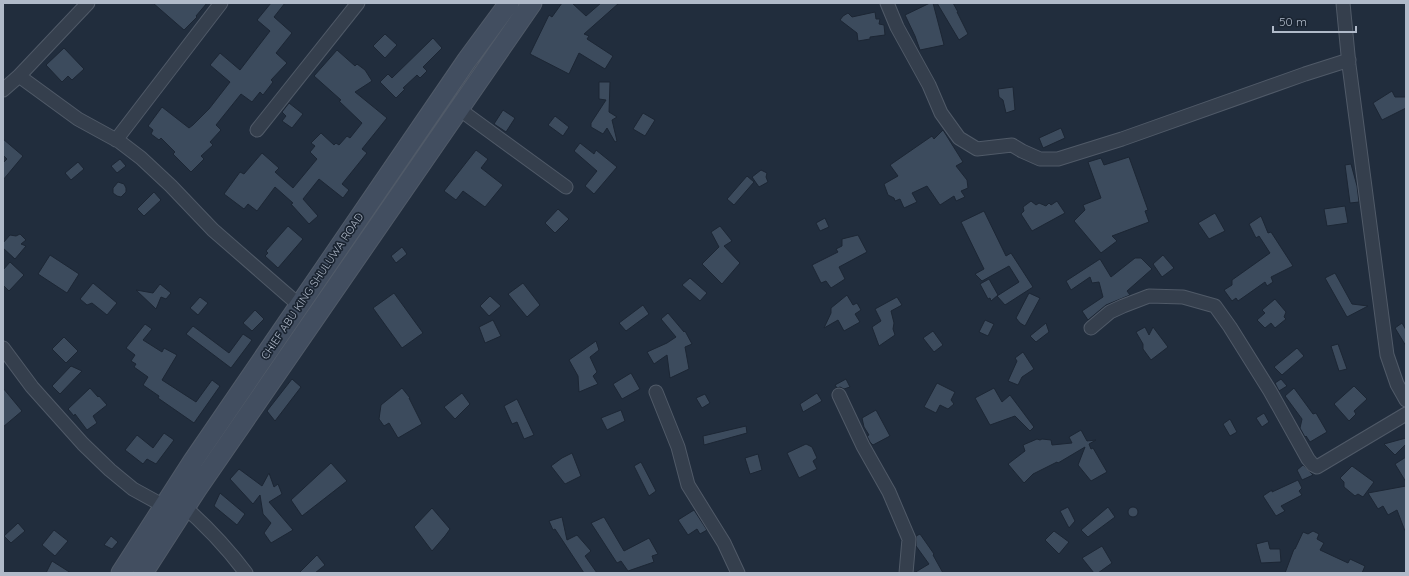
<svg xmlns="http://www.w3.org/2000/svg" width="1409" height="576" viewBox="0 0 1409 576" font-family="Quicksand,sans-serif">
<rect width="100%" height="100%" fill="#212d3d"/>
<path fill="#3c4b5d" stroke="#1c2634" d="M153 3H207L196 16 197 17 184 30Z
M271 3H285L274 17 292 33 276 53 287 63 271 80 273 82 263 95 260 92 252 102 241 94 216 125 221 130 210 142 213 145 201 156 204 159 191 172 173 154 175 152 161 138 159 140 151 134 153 130 148 126 162 107 189 128 193 125 209 109 230 82 210 65 220 53 240 70 270 31 257 20Z
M562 3H572L586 16 601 3H619L584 34 589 36 587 39 613 56 605 69 579 53 569 74 530 54 549 15 552 17Z
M930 3H933L944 45 920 50 915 36 905 15Z
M937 3H953L958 12H957L968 34 959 40Z
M875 12 876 19H880L879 24 884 25 885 35 870 37V39L858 41 857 33 840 20 843 16 848 13 852 17Z
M385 34 397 45 385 58 373 46Z
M433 38 442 48 423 67 427 71 420 78 417 75 403 88 405 89 396 98 380 82 388 74 392 78Z
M64 48 84 69 72 80 68 76 62 82 46 65Z
M337 50 355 66 357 64 365 70 372 81 355 92 387 118 362 149 367 153 342 184 349 190 343 198 319 179 303 199 318 216 309 224 291 204 293 203 275 187 257 211 248 204 244 209 224 194 240 172 244 174 262 153 279 168 275 172 293 188 317 159 310 152 315 146 311 143 321 133 334 145 336 143 339 145 347 136 350 138 362 123 339 101 341 100 314 76Z
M599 82H610L609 112 617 117 612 120 617 141 615 142 607 128 603 134 591 127V123L606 100 599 99Z
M1013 87 1015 110 1006 113 1003 100 999 97 998 89Z
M1392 91 1395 97H1406V108L1382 120 1373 103Z
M289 103 303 114 292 128 282 121 286 116 282 112Z
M503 110 515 118 506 132 494 124Z
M643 113 655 120 645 136 633 129Z
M555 116 569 127 563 136 548 125Z
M1061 128 1065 138 1043 148 1039 138Z
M943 130 963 162 956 166 967 180 968 188 961 191 965 197 956 201 954 196 940 205 927 186 912 193 917 202 904 208 900 199 895 201 894 198 888 195 884 184 898 176 890 165 932 136 934 139Z
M3 139 23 156 3 180V163L7 159 3 155Z
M580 143 594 154 596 150 617 167 594 194 585 186 597 171 574 151Z
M476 150 488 159 481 168 503 185 485 207 463 191 456 200 444 191Z
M1129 157 1148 210 1145 211 1149 222 1112 236 1117 241 1101 253 1074 221 1085 210 1083 205 1101 198 1088 162 1101 158 1104 165Z
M120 159 126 166 117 173 111 166Z
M78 162 84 169 71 180 65 173Z
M1351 164 1357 186 1359 202 1350 203 1345 165Z
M761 170 767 173 766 177 768 182 759 187 752 177Z
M747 176 754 182 734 205 727 199Z
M118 182 124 184 126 188V192L121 197 117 196 113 193V188Z
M154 192 161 200 144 216 137 209Z
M1031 201 1036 205 1039 203 1046 206 1049 203 1051 205 1057 201 1065 213 1032 231 1021 214 1024 211 1023 207Z
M1345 206 1348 223 1327 226 1324 209Z
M558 209 569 219 555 233 545 223Z
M984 211 1006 256 1011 253 1033 287 1005 305 997 296 1019 282 1009 266 982 281 975 274 984 269 961 222Z
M1215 213 1225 231 1209 239 1198 223Z
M1261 216 1268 233 1271 232 1293 266 1271 277 1273 282 1267 286 1265 282 1238 301 1236 298 1232 301 1224 290 1232 285V280L1270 253 1259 236 1256 238 1249 224Z
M825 218 829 227 820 231 816 223Z
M288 226 303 239 278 268 265 256 268 253 266 251Z
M720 226 732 241 724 246 740 263 722 284 702 264 719 247 711 232Z
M20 234 26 240 21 244 26 246 15 259 3 248V243L10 235 16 236Z
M858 235 867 252 839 267 845 279 831 288 826 281 821 283 812 265 838 252 836 249 842 246V239Z
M402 247 407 254 396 263 391 256Z
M50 255 79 274 67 293 38 274Z
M1163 255 1174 268 1162 277 1153 264Z
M1135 258H1141L1152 269 1127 291 1130 295 1106 305 1088 320 1082 311 1103 297 1099 282 1092 283 1090 277 1071 290 1066 281 1100 259 1111 277Z
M10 262 24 275 9 291 3 285V270Z
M1335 273 1352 304 1368 306 1347 317 1325 278Z
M690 278 707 293 700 301 682 285Z
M989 279 998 295 991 301 990 298 988 299 980 284Z
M93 283 117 303 107 315 92 303 87 305 80 299Z
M523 283 540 305 527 317 508 294Z
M160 284 171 293 166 299 161 297 156 309 136 290 153 293Z
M394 293 423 333 402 348 373 308Z
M1029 293 1040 298 1025 326 1020 323 1016 318Z
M847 295 853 305 857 303 861 310 855 314 860 322 844 331 838 320 824 328 831 313V308Z
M490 296 501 306 489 316 480 306Z
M200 297 208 303 198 315 190 308Z
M897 297 902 305 891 311 894 323 893 329 895 335 879 346 872 327 881 321 875 309Z
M1275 299 1286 312 1284 317 1286 319 1275 328 1271 323 1265 328 1257 320 1265 313 1262 310Z
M643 305 649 314 626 331 619 323Z
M255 310 264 319 252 331 243 323Z
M668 313 684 332 685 331 692 344 685 347 689 369 670 378 667 355 654 364 647 352 667 343 676 337 661 319Z
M493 320 501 336 485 343 479 327Z
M985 320 994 324 988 336 979 332Z
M1046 323 1049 332 1036 342 1030 336Z
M1402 323 1406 330V346L1395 328Z
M145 324 152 329 143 340 162 352 164 348 177 355 162 380 196 402 212 380 220 386 194 423 158 398 159 396 143 385 148 377 134 367 136 364 131 361 135 355 126 348Z
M193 326 229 353 243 334 252 340 231 368 186 334Z
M1145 327 1149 335 1153 327 1168 347 1151 360 1143 349V344L1136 332Z
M933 331 943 345 934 352 923 338Z
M64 337 78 351 66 363 52 349Z
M596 341 599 350 590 357 597 372 593 376 598 384 579 392 578 376 569 360Z
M1338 344 1347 369 1339 371 1331 346Z
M1297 348 1304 356 1282 375 1274 367Z
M1023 352 1034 369 1022 377 1018 385 1008 381 1017 361 1015 358Z
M71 366 82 371 60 394 52 386Z
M631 373 640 389 622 399 613 384Z
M292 379 301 387 275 421 267 411Z
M846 379 850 387 844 389 840 387 837 388 835 385Z
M1281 379 1287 386 1279 391 1275 383Z
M937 383 955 392 951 400 954 404 948 409 940 405 936 413 924 407Z
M1354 386 1367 399 1354 411 1356 414 1349 421 1334 404Z
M3 388 22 411 3 427Z
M90 388 98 397 99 396 107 405 93 416 97 423 87 430 75 414 74 416 68 409Z
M402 388 410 398H409L422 424 398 438 389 423 384 426 379 419 381 405Z
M994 388 1002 402 1010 395 1034 427 1030 431 1015 416 990 425 975 398Z
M1294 388 1313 414 1316 413 1327 432 1310 442 1306 436 1305 437 1300 428 1302 419 1285 396Z
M462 393 470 404 455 419 444 407Z
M817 393 822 401 803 412 800 404Z
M705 394 710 403 702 408 696 398Z
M517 399 534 435 524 439 517 422 512 424 504 406Z
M621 410 625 421 607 430 601 418Z
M876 410 890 436 873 445 870 442 867 436 869 435 864 427 862 418Z
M1264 413 1269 422 1262 427 1256 418Z
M1230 419 1237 432 1230 436 1223 424Z
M746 426 747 433 704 445 703 436Z
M1081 430 1087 441 1096 440 1089 444 1091 449 1093 448 1107 472 1091 481 1078 465 1085 447 1058 463 1057 462 1033 474 1024 483 1008 464 1025 451 1023 445 1037 439 1040 440 1042 439 1051 440 1052 445 1072 443 1069 437Z
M164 433 174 440 156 464 147 459 143 464 125 450 137 435 153 448Z
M1406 438V444L1395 455 1384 444Z
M806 444 812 447 817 458 813 461 817 469 799 478 787 453Z
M572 453 581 476 565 484 551 466 562 458Z
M758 454 762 470 750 474 745 458Z
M1406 457V482L1395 464Z
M641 462 656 491 649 496 634 466Z
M331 463 347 481 302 516 291 500Z
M1303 465 1313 475 1302 480 1297 470Z
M1352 466 1374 482 1363 497 1358 494 1355 496 1344 487V482L1340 478Z
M239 469 262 486 269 473 274 487 278 484 282 494 269 502 293 530 271 543 264 533 271 523 263 514 260 495 253 504 230 479Z
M1298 480 1302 488 1299 491 1302 495 1281 506 1285 511 1276 516 1263 496 1272 490V492Z
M1406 486V531H1405L1397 510 1388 515 1383 506 1378 509 1368 493Z
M220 493 245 514 237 525 214 506Z
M1068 507 1075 521 1069 528 1060 511Z
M1108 507 1115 517 1088 537 1081 530Z
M1128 512a5 5 0 1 1 10 0a5 5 0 1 1-10 0Z
M432 508 450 529 445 536 432 551 414 527Z
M694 510 707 530 700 534 697 529 688 535 678 520Z
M562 517 567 540 577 535 591 551 585 556 597 573H584L555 529 553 530 549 521Z
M604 517 624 551 649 538 658 554 652 556 654 562 628 571 621 561 617 563 591 523Z
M18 523 25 531 11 543 4 536Z
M54 530 68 541 55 556 42 545Z
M1054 531 1069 542 1059 554 1045 540Z
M1313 531 1319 534 1317 539 1324 543 1320 550 1348 563 1350 559 1365 566 1362 573H1285L1294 549H1295L1303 532 1308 534Z
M920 534 934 554 933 555 943 573H914L929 564 916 546V536Z
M111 536 118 542 112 549 104 545Z
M1268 541 1270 549H1280L1281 562 1261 563 1256 544Z
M1102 546 1112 563 1098 573H1094L1082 558Z
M317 555 325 565 315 573H299Z
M52 561 71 573H46Z"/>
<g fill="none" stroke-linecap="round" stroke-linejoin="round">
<defs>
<path id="street" d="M887 3 897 27 929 85 941 113 959 138 977 149 1012 145 1022 151 1040 159H1058L1122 139 1305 74 1349 60
M1343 3 1349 65 1387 355 1397 384 1406 400
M19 76 78 119 120 142 141 158 171 186 213 230 299 305
M3 90 19 76 88 3
M459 109 566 187
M257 130 358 3
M116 140 221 3
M1091 328 1110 312 1123 306 1149 296 1183 297 1215 306 1230 327 1270 391 1308 459 1313 465 1317 467 1406 414
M3 348 32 387 83 444 110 470 133 489 164 506
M656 392 678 447 688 485 724 543 738 573
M839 395 863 446 889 492 909 539 906 573
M179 502C206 525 225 545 246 573"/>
<path id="secondary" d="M121 573 193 461 467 60 509 3
M143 573 197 489 532 3"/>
</defs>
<use href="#street" stroke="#505a68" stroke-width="15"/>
<use href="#secondary" stroke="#505a68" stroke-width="21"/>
<use href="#street" stroke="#353f4d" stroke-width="13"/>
<use href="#secondary" stroke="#424e60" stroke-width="19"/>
</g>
<g text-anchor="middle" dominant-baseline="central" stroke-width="3.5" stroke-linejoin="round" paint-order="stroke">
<g font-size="11" fill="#b0bac9" stroke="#1a2431">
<text transform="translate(312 286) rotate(-56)">CHIEF ABU KING SHULUWA ROAD</text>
</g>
</g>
<rect width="1409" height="576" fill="none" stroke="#b0bac9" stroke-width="8"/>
<path d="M1273 26v6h83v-6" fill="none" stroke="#b0bac9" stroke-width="2"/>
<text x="1279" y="26" font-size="12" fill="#b0bac9" stroke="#1a2431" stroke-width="3" paint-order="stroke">50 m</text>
</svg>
